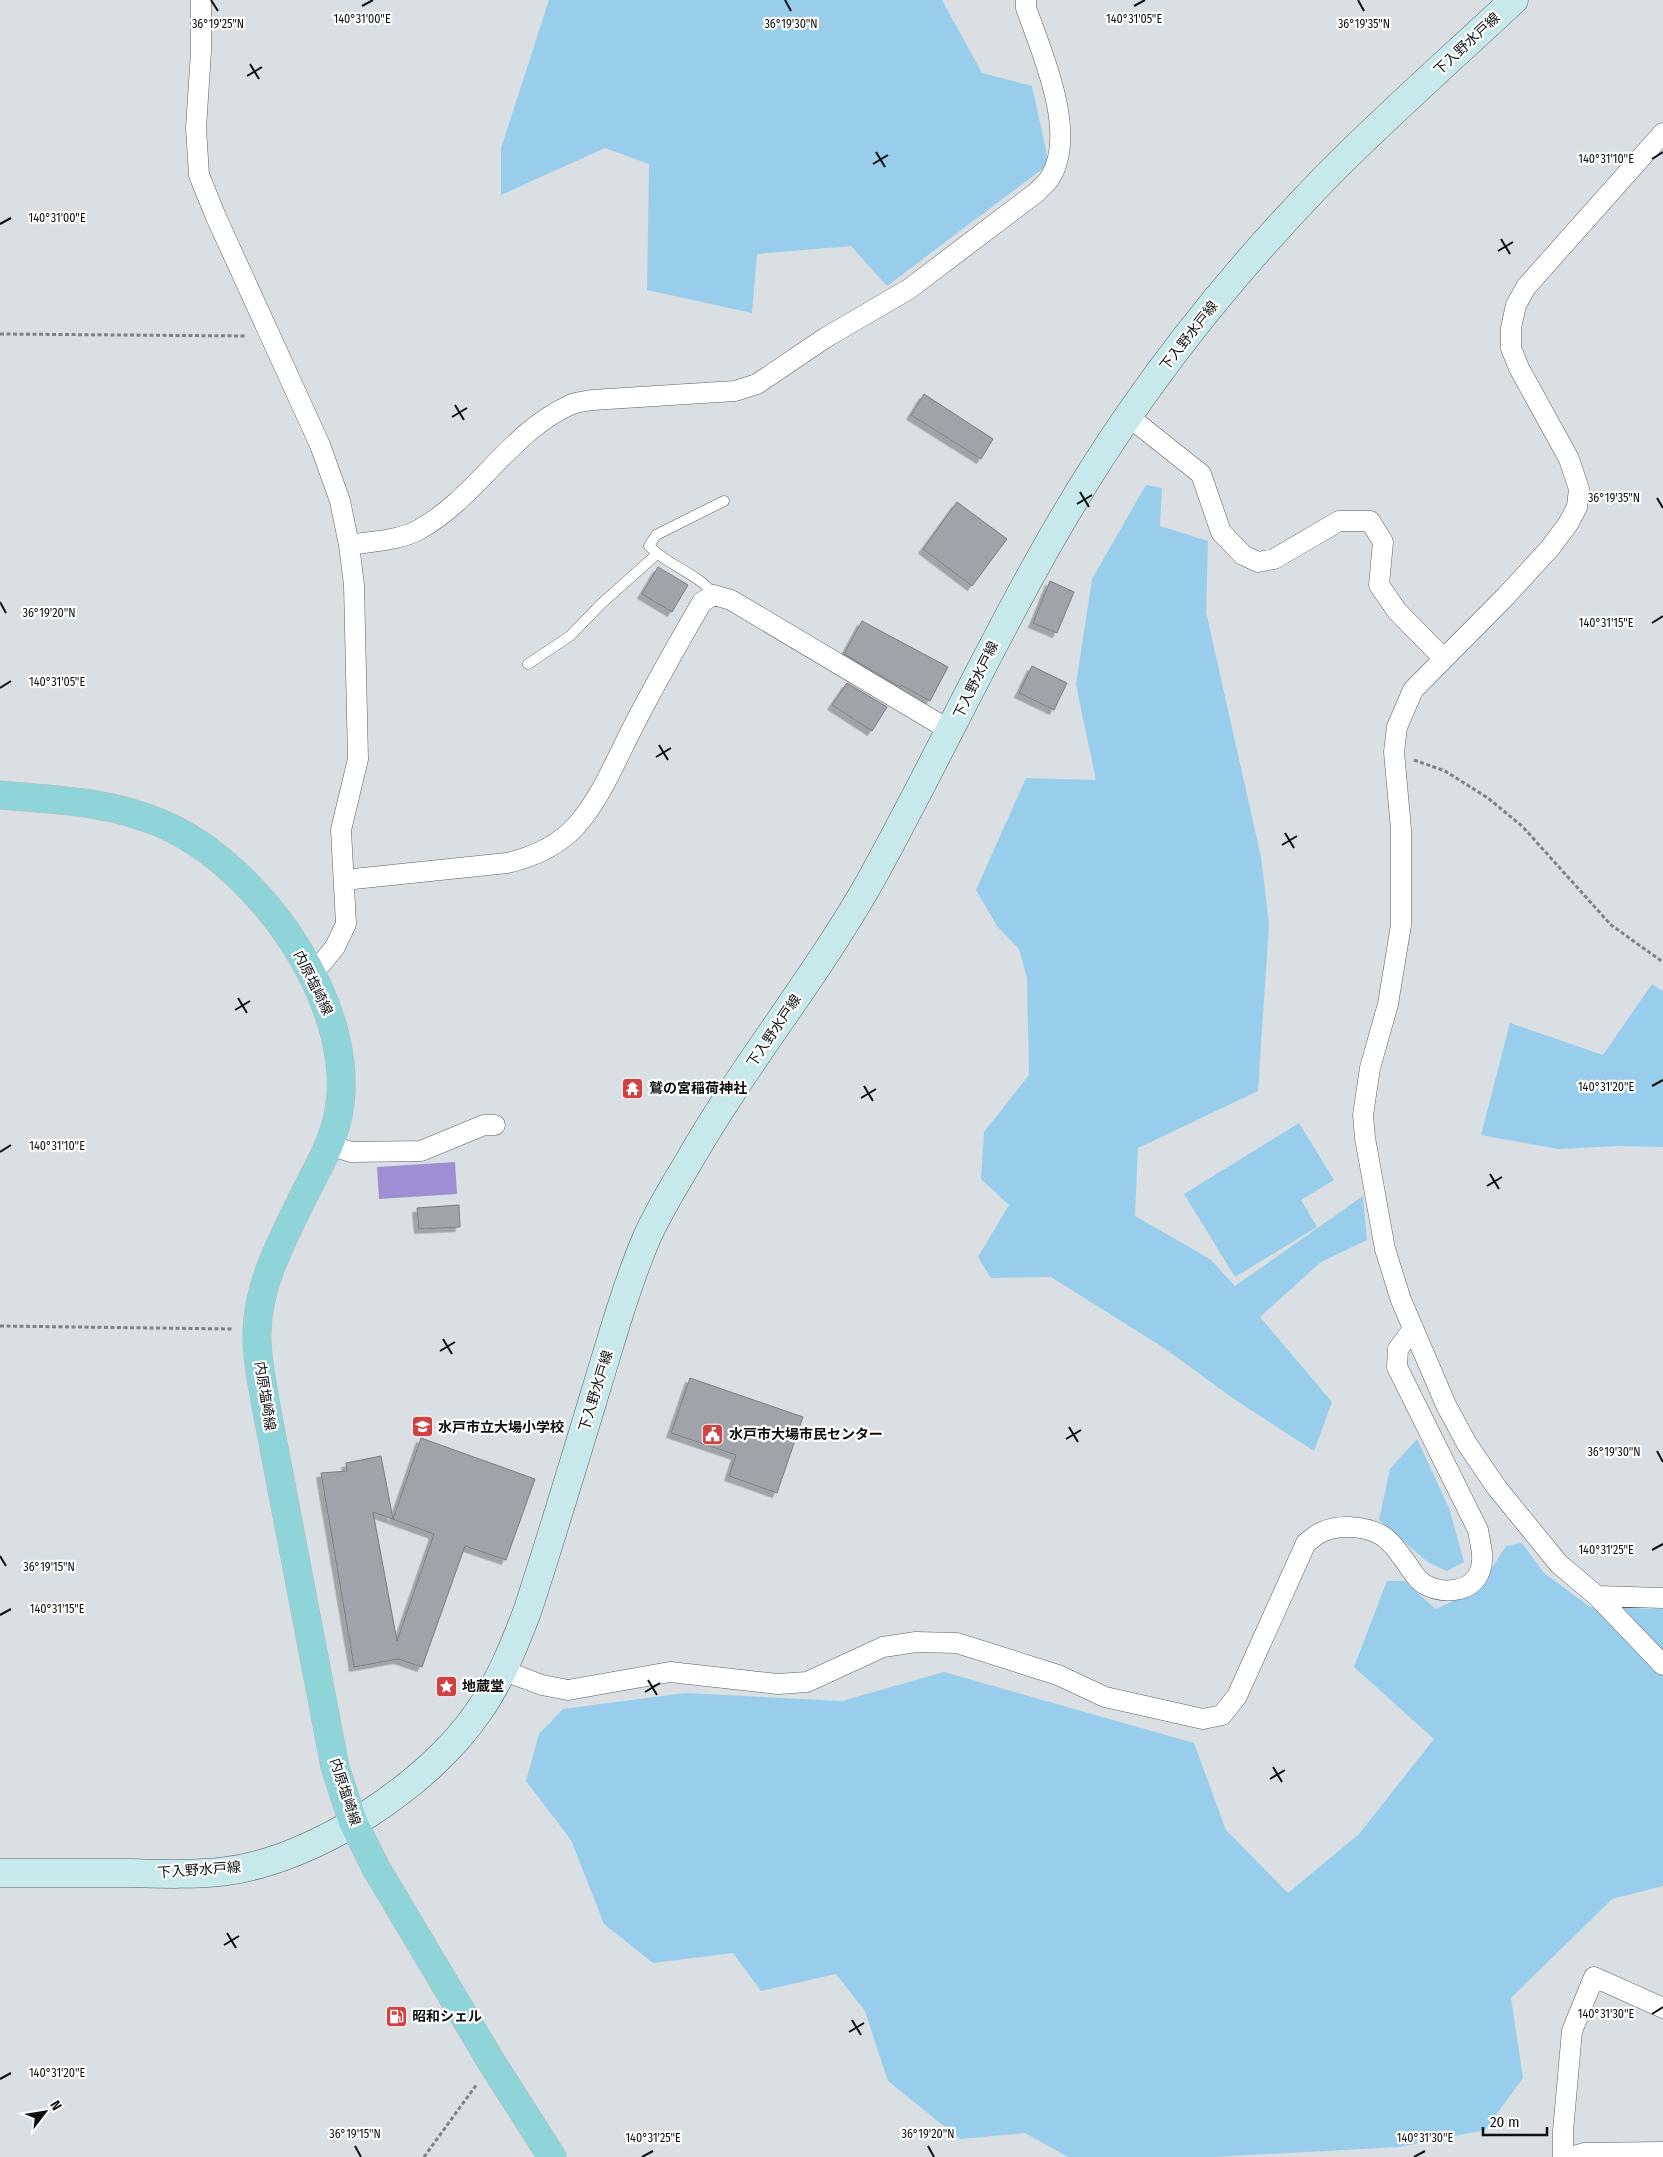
<svg xmlns="http://www.w3.org/2000/svg" width="1663" height="2157" viewBox="0 0 1663 2157" font-family="'Fira Sans Condensed','Noto Sans JP',sans-serif">
<defs>
<filter id="shadow"><feDropShadow dx="-4.5" dy="4.5" stdDeviation="0" flood-color="#0004"/></filter>
</defs>
<rect width="100%" height="100%" fill="#d9dfe3"/>
<path fill="#98ceeb" d="M549 0H942L982 73 1032 86 1049 164 887 286 851 246 757 254 752 313 647 290 649 164 605 148 501 195V148Z
M1146 485 1162 488 1160 526 1208 541 1206 612 1261 857 1269 924 1258 1091 1138 1148 1135 1216 1210 1259 1235 1286 1363 1196 1367 1240 1321 1262 1260 1317 1332 1402 1314 1451 1234 1399 1164 1348 1051 1277 991 1278 978 1257 1009 1205 981 1179 984 1132 1029 1075 1027 978 1019 949 997 926 976 890 1026 778 1096 780 1076 685 1092 579Z
M1652 984 1663 991V1147L1618 1146 1558 1149 1481 1135 1510 1023 1603 1055Z
M1299 1123 1334 1180 1301 1200 1317 1227 1235 1277 1184 1194Z
M1417 1439 1449 1508 1464 1562 1447 1571 1429 1563 1379 1520 1390 1469Z
M1522 1543 1544 1573 1590 1607 1663 1609V1886L1612 1899 1511 1998 1523 2078 1485 2130 1399 2147 1212 2157H1068L1025 2133 960 2139 888 2081 865 2011 836 1974 761 1991 733 1953 653 1963 604 1924 571 1840 526 1781 539 1734 563 1709 685 1693 842 1701 944 1672 1194 1743 1226 1830 1288 1893 1359 1834 1434 1739 1354 1667 1387 1581H1404L1436 1609 1464 1596 1486 1577 1506 1546Z"/>
<path fill="#9e8fd5" d="M455 1162 457 1194 379 1199 377 1167Z"/>
<path fill="#a0a3a9" stroke="#7a7d83" fill-rule="evenodd" filter="url(#shadow)" d="M924 394 993 439 981 459 911 415Z
M957 502 1007 539 972 586 923 549Z
M658 567 688 585 672 612 642 594Z
M1050 581 1074 592 1057 633 1033 623Z
M862 621 948 667 930 701 901 685 900 687 844 654Z
M1032 666 1067 683 1054 710 1019 693Z
M847 683 887 707 872 731 832 705Z
M459 1205 460 1227 419 1229 417 1208Z
M690 1378 803 1417 777 1493 729 1476 736 1455 671 1433Z
M421 1438 535 1479 506 1560 465 1546 422 1667 398 1659 354 1667 321 1473 347 1471 346 1463 381 1456 393 1519ZM373 1512 434 1534 397 1641Z"/>
<g fill="none" stroke-linecap="round" stroke-linejoin="round">
<defs>
<path id="lane" d="M714 595C698 573 668 566 649 546L656 535 724 501
M528 664 570 636 601 604 657 554"/>
<path id="street" d="M201 0V52L196 128 199 175 216 217 320 445 340 501 349 545 354 585 358 759 341 830 346 924 335 947 322 963 310 972
M1663 133 1526 287 1516 305 1511 328V348L1519 368 1569 459 1579 489 1577 507 1568 524 1550 548 1506 596 1413 690 1397 727 1394 752 1401 829V925L1388 1004 1370 1068 1363 1115 1365 1138 1385 1249 1401 1300 1446 1405 1467 1444 1497 1488 1559 1564 1597 1596 1663 1665
M1128 416 1201 474 1221 532 1243 555 1258 562 1274 559 1339 521H1370L1383 542 1379 585 1397 611 1443 658
M349 545C373 541 399 541 420 529 477 497 510 432 570 405 576 402 585 401 592 400L735 391 757 384 825 338 909 289 1037 192C1041 187 1047 183 1050 178 1078 133 1042 53 1026 8V0
M344 880 507 863C533 857 558 846 576 826 602 797 617 757 635 723 656 682 679 642 702 602L714 595 731 600 951 731
M329 1145 351 1152 421 1151 484 1125H495
M1597 1596 1663 1598
M502 1670 542 1685 568 1690 670 1672 778 1684 807 1682 883 1647 916 1642 957 1643 1058 1675 1105 1697 1203 1719 1222 1715 1237 1696 1306 1543C1311 1540 1316 1534 1322 1532 1339 1524 1365 1526 1381 1535 1389 1539 1397 1550 1402 1557 1409 1565 1415 1579 1424 1584 1441 1594 1471 1594 1480 1571 1485 1558 1480 1543 1478 1530L1397 1367 1398 1349 1413 1329
M1563 2157V2131L1572 2031 1594 1977 1663 2008
M1570 2157 1584 2153 1663 2152"/>
<path id="secondary" d="M0 1873C44 1873 88 1873 132 1873 163 1874 196 1875 227 1871 316 1859 429 1785 479 1711 500 1681 514 1646 527 1612 552 1536 575 1459 598 1383 613 1334 627 1284 647 1237 659 1210 675 1185 689 1161 745 1063 817 976 872 878 957 724 1028 560 1129 415 1186 332 1255 250 1325 178 1386 116 1451 59 1514 0"/>
<path id="primary" d="M0 795C55 800 109 801 160 823 260 864 366 1014 336 1124 329 1150 315 1173 303 1197 283 1239 258 1283 257 1331 256 1356 262 1381 266 1406L335 1767 353 1822 376 1868 492 2063 552 2157"/>
</defs>
<use href="#lane" stroke="#5a6063" stroke-width="11"/>
<use href="#street" stroke="#5a6063" stroke-width="21"/>
<use href="#secondary" stroke="#5a6063" stroke-width="29"/>
<use href="#primary" stroke="#bbbcbc" stroke-width="29"/>
<path stroke="#7e8285" stroke-width="3" stroke-dasharray="4 2.5" stroke-linecap="butt" d="M0 334 247 336
M1414 760 1445 771 1488 798 1523 827 1611 925 1663 962
M0 1326 234 1329
M424 2157 477 2084"/>
<use href="#lane" stroke="#fff" stroke-width="10"/>
<use href="#street" stroke="#fff" stroke-width="20"/>
<use href="#secondary" stroke="#c7e9ec" stroke-width="28"/>
<use href="#primary" stroke="#8fd4d9" stroke-width="28"/>
</g>
<path fill="none" stroke="#0d0f10" stroke-width="2" d="M211 0 218 11M785 0 791 11M1358 0 1364 11M362 6 373 0M1134 6 1145 0M250 64 259 79M247 76 262 67M876 152 885 167M1652 159 1663 152M873 164 888 155M0 224 11 218M1501 239 1510 254M1498 251 1513 242M455 405 464 420M452 417 467 408M1080 492 1089 507M1657 498 1663 508M1077 504 1092 495M0 602 6 613M1652 623 1663 616M0 688 11 681M659 745 668 760M656 757 671 748M1285 833 1294 848M1282 845 1297 836M238 998 247 1013M235 1010 250 1001M864 1086 873 1101M1652 1086 1663 1080M861 1098 876 1089M0 1152 11 1145M1490 1174 1499 1189M1487 1186 1502 1177M443 1339 452 1354M440 1351 455 1342M1069 1427 1078 1442M1066 1439 1081 1430M1657 1451 1663 1462M1652 1550 1663 1544M0 1556 6 1566M0 1615 11 1609M648 1680 657 1695M645 1692 660 1683M1273 1767 1282 1782M1270 1779 1285 1770M227 1933 236 1948M224 1945 239 1936M1652 2014 1663 2007M852 2020 861 2035M849 2032 864 2023M0 2079 11 2073M355 2146 361 2157M928 2146 934 2157M642 2157 653 2151M1414 2157 1425 2151"/>
<defs>
<symbol id="temple-square" viewBox="-11 -11 22 22"><rect x="-9" y="-9" width="18" height="18" rx="4" fill="#d14143" stroke="#fff"/><path d="M0-6L5-2H3V0L6.5 2.5H4V6H1.5V3h-3V6H-4V2.5H-6.5L-3 0V-2H-5Z" fill="#fff"/></symbol>
<symbol id="school-square" viewBox="-11 -11 22 22"><rect x="-9" y="-9" width="18" height="18" rx="4" fill="#d14143" stroke="#fff"/><path d="M0-5L7-2L0 1L-7-2ZM-4 1L0 2.5L4 1V4Q0 6-4 4Z" fill="#fff"/></symbol>
<symbol id="civic-square" viewBox="-11 -11 22 22"><rect x="-9" y="-9" width="18" height="18" rx="4" fill="#d14143" stroke="#fff"/><path d="M-.6-6.5H3V-4.5H.6V-3L4-1V1h2V6H-6V1h2V-1L-.6-3ZM-1.2 2.5V6h2.4V2.5Z" fill="#fff"/></symbol>
<symbol id="sight-square" viewBox="-11 -11 22 22"><rect x="-9" y="-9" width="18" height="18" rx="4" fill="#d14143" stroke="#fff"/><path d="M0-6L1.8-2.2L6-1.7L2.9 1.2L3.7 5.4L0 3.3L-3.7 5.4L-2.9 1.2L-6-1.7L-1.8-2.2Z" fill="#fff"/></symbol>
<symbol id="fuel-square" viewBox="-11 -11 22 22"><rect x="-9" y="-9" width="18" height="18" rx="4" fill="#d14143" stroke="#fff"/><path d="M-5.5-6h7V0h2V4h1.3V-2.5L3-4.5l.8-.8L6-3V5H2.5V1h-1V6h-7ZM-4.2-4.7v3.2H.2V-4.7Z" fill="#fff"/></symbol>
</defs>
<g fill-rule="evenodd">
<use href="#temple-square" x="620" y="1076" width="25" height="25"/>
<use href="#school-square" x="410" y="1414" width="25" height="25"/>
<use href="#civic-square" x="700" y="1422" width="25" height="25"/>
<use href="#sight-square" x="434" y="1674" width="25" height="25"/>
<use href="#fuel-square" x="384" y="2004" width="25" height="25"/>
</g>
<g text-anchor="middle" dominant-baseline="central" stroke-width="4.5" stroke-linejoin="round" paint-order="stroke">
<g font-size="14" fill="#0d0f10" stroke="#fff">
<text transform="translate(1467 44) rotate(-43)">下入野水戸線</text>
<text transform="translate(1189 336) rotate(-52)">下入野水戸線</text>
<text transform="translate(976 680) rotate(-64)">下入野水戸線</text>
<text transform="translate(313 983) rotate(64)">内原塩崎線</text>
<text transform="translate(774 1031) rotate(-56)">下入野水戸線</text>
<text transform="translate(596 1391) rotate(-73)">下入野水戸線</text>
<text transform="translate(265 1396) rotate(81)">内原塩崎線</text>
<text transform="translate(345 1792) rotate(72)">内原塩崎線</text>
<text transform="translate(199 1870) rotate(-4)">下入野水戸線</text>
</g>
<g font-size="14" font-weight="bold" fill="#0d0f10" stroke="#fff" text-anchor="start">
<text x="649" y="1088">鷲の宮稲荷神社</text>
<text x="438" y="1427">水戸市立大場小学校</text>
<text x="729" y="1434">水戸市大場市民センター</text>
<text x="462" y="1686">地蔵堂</text>
<text x="412" y="2016">昭和シェル</text>
</g>
</g>
<g font-size="12" text-anchor="middle" fill="#0d0f10" stroke="#fff" stroke-width="4.5" stroke-linejoin="round" paint-order="stroke">
<text x="1134" y="23">140°31'05"E</text>
<text x="362" y="23">140°31'00"E</text>
<text x="218" y="28">36°19'25"N</text>
<text x="791" y="28">36°19'30"N</text>
<text x="1364" y="28">36°19'35"N</text>
<text x="1606" y="163">140°31'10"E</text>
<text x="57" y="222">140°31'00"E</text>
<text x="1614" y="502">36°19'35"N</text>
<text x="49" y="617">36°19'20"N</text>
<text x="1606" y="627">140°31'15"E</text>
<text x="57" y="686">140°31'05"E</text>
<text x="1606" y="1091">140°31'20"E</text>
<text x="57" y="1150">140°31'10"E</text>
<text x="1614" y="1456">36°19'30"N</text>
<text x="1606" y="1554">140°31'25"E</text>
<text x="49" y="1571">36°19'15"N</text>
<text x="57" y="1613">140°31'15"E</text>
<text x="1606" y="2018">140°31'30"E</text>
<text x="57" y="2077">140°31'20"E</text>
<text x="355" y="2138">36°19'15"N</text>
<text x="928" y="2138">36°19'20"N</text>
<text x="653" y="2142">140°31'25"E</text>
<text x="1425" y="2142">140°31'30"E</text>
</g>
<g transform="translate(45 2112) rotate(59)" stroke="#ffffff" stroke-width="4" paint-order="stroke">
<path d="M0-4L9 19L0 12L-9 19Z" fill="#0d0f10"/>
<text y="-8" font-size="14" font-weight="bold" text-anchor="middle" fill="#0d0f10">N</text>
</g>
<path d="M1483 2127v8h64v-8" fill="none" stroke="#0d0f10" stroke-width="2.5"/>
<text x="1490" y="2127" font-size="15" fill="#0d0f10" stroke="#ffffff" stroke-width="4" paint-order="stroke">20 m</text>
</svg>
